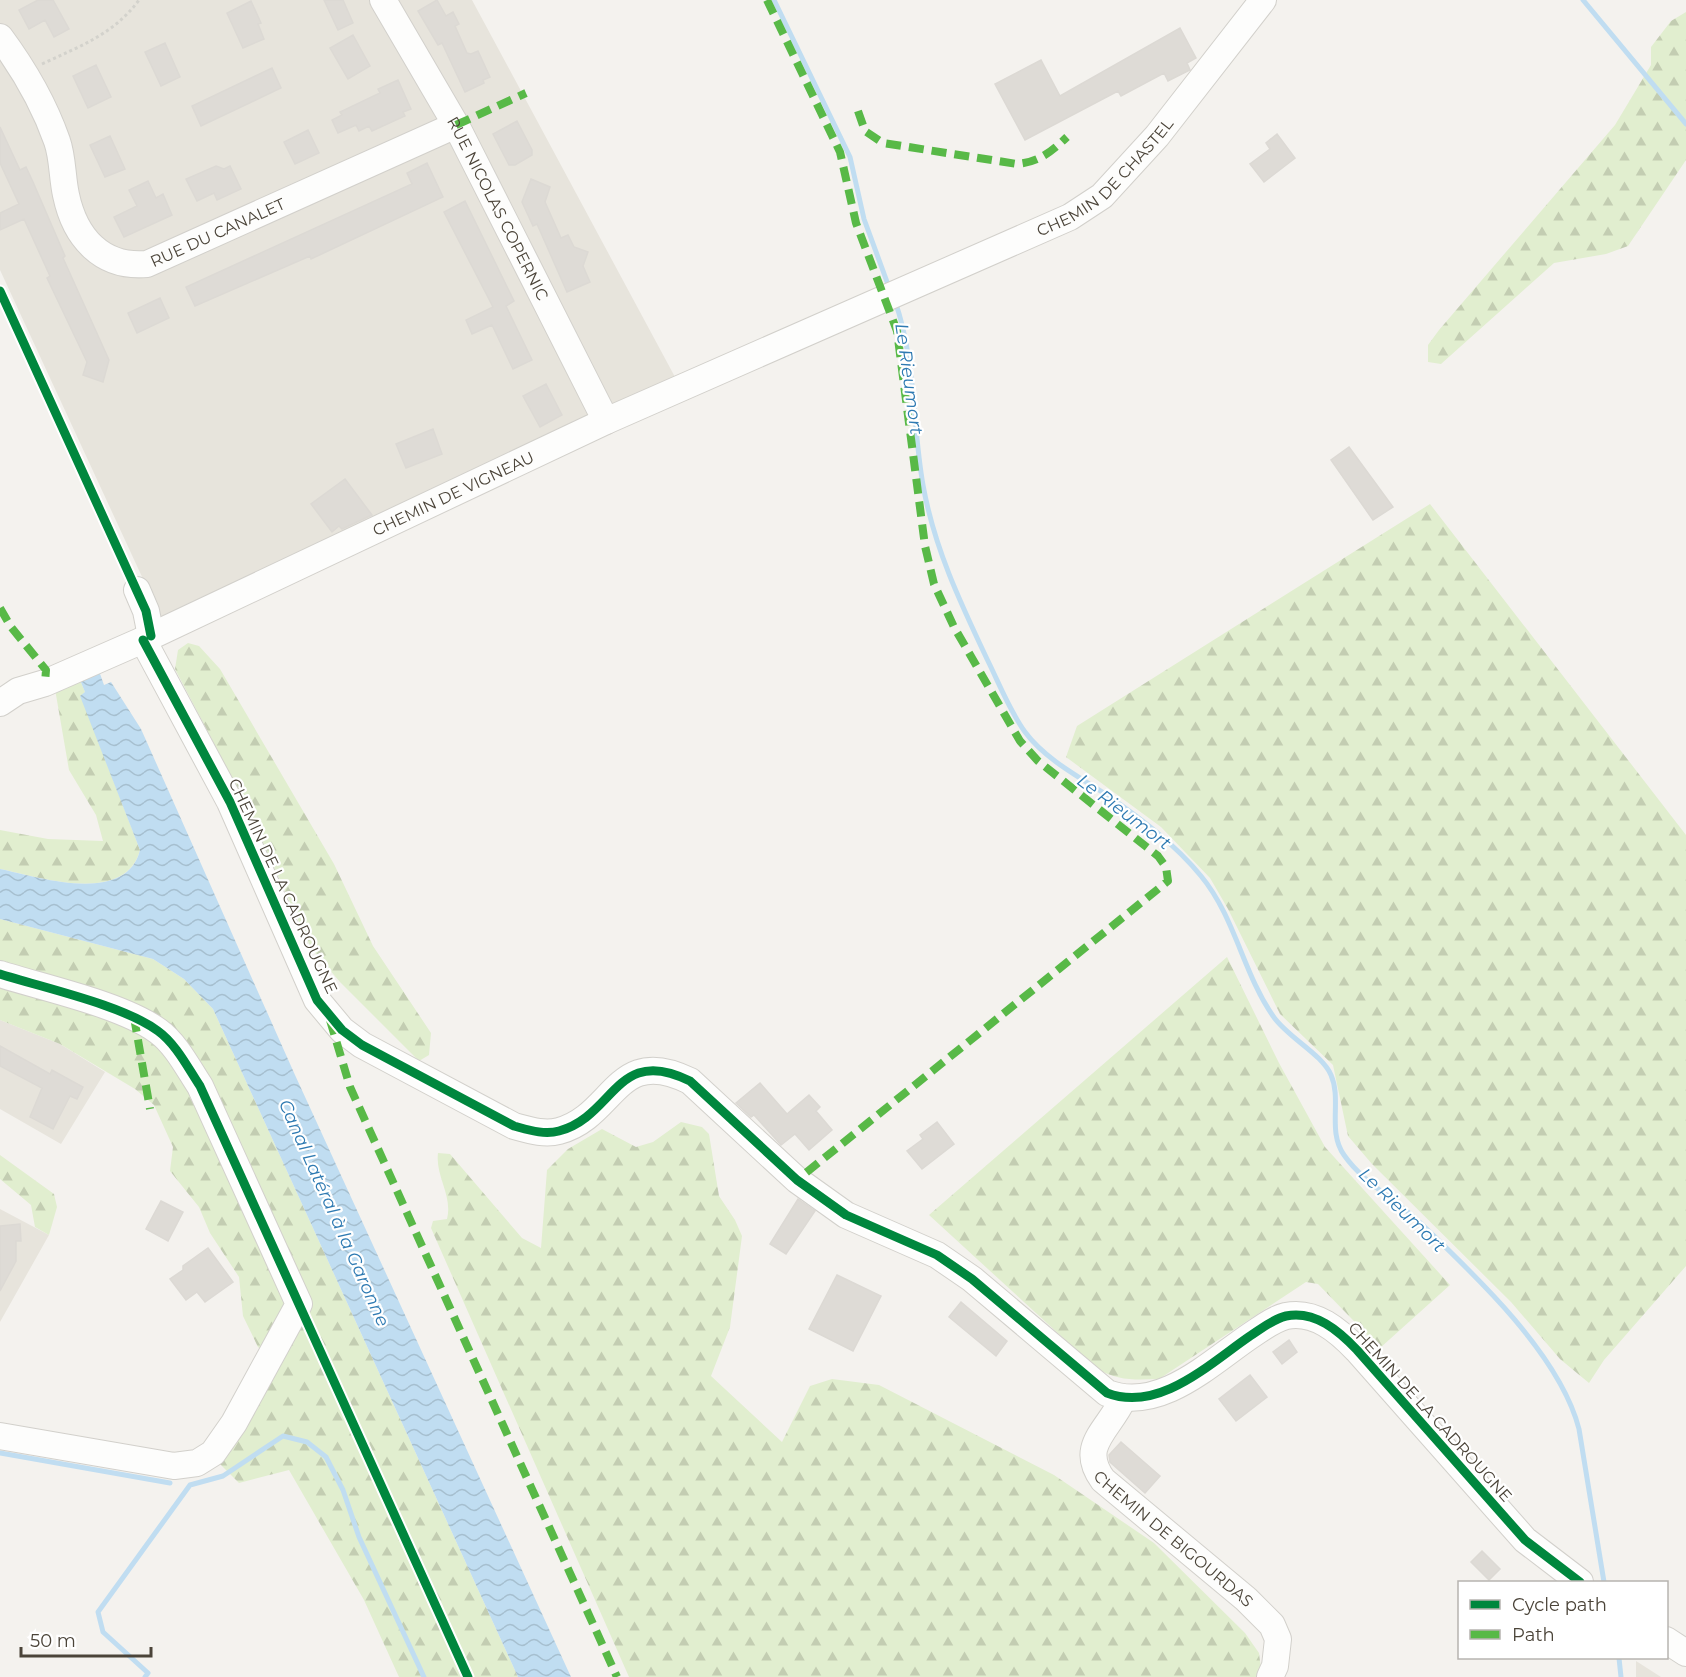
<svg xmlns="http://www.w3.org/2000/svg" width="1686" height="1677" viewBox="0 0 1686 1677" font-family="Montserrat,sans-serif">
<defs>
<pattern id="forest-firs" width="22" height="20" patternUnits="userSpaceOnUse" patternTransform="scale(1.5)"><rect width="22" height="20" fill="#e1eecf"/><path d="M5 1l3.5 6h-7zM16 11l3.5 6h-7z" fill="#c3cdb2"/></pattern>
<pattern id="water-waves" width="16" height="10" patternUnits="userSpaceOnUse" patternTransform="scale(1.5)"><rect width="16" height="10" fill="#c0ddf1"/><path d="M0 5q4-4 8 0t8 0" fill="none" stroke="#a6bfcf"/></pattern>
</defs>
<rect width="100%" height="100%" fill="#f4f2ee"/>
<path fill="#e7e4dc" d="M0 0H472L675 377 162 620 0 270Z
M0 1020 60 1044 105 1072 61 1144 0 1109Z
M0 1209 49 1235 0 1322Z
M1636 1661 1661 1677H1636Z"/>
<path fill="url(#forest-firs)" d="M1686 12V160L1628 246 1606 254 1554 263 1441 364 1428 362V345L1439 330 1615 125 1651 65V47L1671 21Z
M1430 504 1686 835V1266L1604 1360 1589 1383 1560 1359 1511 1302 1372 1164 1348 1136 1333 1065 1280 1014 1228 909 1210 878 1161 827 1066 757 1077 726Z
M188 643 199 646 220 669 334 864 373 946 431 1033 429 1055 419 1061 340 982 311 948 242 797 175 669 178 650Z
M80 680 85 692 81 696 140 850C125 906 39 877 0 869V830L48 839 103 841 96 815 69 770 55 689Z
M0 919 153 959 184 979 213 1009 518 1677H399L364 1600 289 1470 239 1483 220 1464 244 1428 279 1366 258 1347 243 1316 239 1277 210 1233 199 1207 170 1171 173 1147 154 1105 135 1089 60 1044 0 1020Z
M1227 957 1279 1063 1325 1147 1450 1285 1380 1348 1318 1284 1306 1282 1159 1379C1135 1380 1117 1381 1096 1368L929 1215Z
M681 1122 702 1127 709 1134 719 1196 735 1220 742 1236 730 1327 711 1376 782 1442 810 1386 832 1379 879 1385 1054 1475 1154 1543 1245 1633 1259 1653 1261 1669 1258 1677H629L431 1228 433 1221 447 1219C453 1196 435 1176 438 1153L450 1154 522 1238 541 1248 547 1170 568 1149 602 1129 636 1147 653 1142Z
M0 1155 54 1194 57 1207 49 1235 35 1227 31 1205 0 1179Z"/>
<path fill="url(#water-waves)" d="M99 671 104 685 111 682 141 729 295 1075 571 1677H518L213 1009 184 979 153 959 0 919V869C38 877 126 906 140 850L80 696 85 692 80 680Z"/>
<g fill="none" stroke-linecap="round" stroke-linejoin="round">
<path stroke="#c0ddf1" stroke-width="5" d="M774 0 850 157 864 219 890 290
M1583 0 1686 124
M895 301C916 361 912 423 923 485 934 547 960 602 987 659 999 683 1009 710 1025 732 1045 759 1079 777 1107 795 1140 818 1175 844 1201 876 1235 917 1243 973 1273 1016 1287 1037 1322 1054 1331 1075 1342 1100 1327 1131 1344 1155 1362 1181 1393 1198 1416 1219 1472 1272 1560 1354 1579 1429L1604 1582
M0 1453 170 1483
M1619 1658 1621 1677
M145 1677 148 1673 103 1632 98 1612 190 1485 223 1476 283 1436 307 1442 326 1457 343 1490 359 1537 424 1677"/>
</g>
<path fill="#dedbd6" stroke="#dcd9d4" stroke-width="1.5" d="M38 0H53L69 29 54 37 45 20 29 29 19 10Z
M324 0H343L353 23 338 30Z
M437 0 446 16 453 12 459 24 455 26 467 53 471 54 478 51 490 77 483 80 484 83 465 92 442 43 438 45 418 11Z
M251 1 261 23 258 24 264 39 243 48 227 13Z
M1180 28 1196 58 1187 63 1190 70 1168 81 1164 73 1121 96 1118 91 1025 140 995 84 1041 60 1060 96Z
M353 35 370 66 348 79 330 48Z
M165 43 180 77 161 86 145 52Z
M96 65 111 97 88 108 73 76Z
M272 68 281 88 201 126 192 106Z
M398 80 411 109 403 112 405 116 372 131 369 126 359 131 356 125 338 133 332 120 342 115 340 112 380 93 378 89Z
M517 121 532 150V155L515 165H509L493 134Z
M0 127 20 170 26 167 33 182 65 256 63 258 109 360 103 382 83 375 87 362 47 278 50 276 24 219 0 230V213L19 204 0 163Z
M308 130 319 153 295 164 284 142Z
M1277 134 1295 158 1264 182 1250 164 1270 149 1266 143Z
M110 136 125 169 105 177 90 145Z
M427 163 443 197 311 259 310 256 195 306 186 287 412 184 407 173Z
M216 166 224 169 230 166 241 189 217 200 214 193 197 201 186 179Z
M531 179 550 187 545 202 561 238 568 235 574 247 588 252 583 266 590 282 567 292 537 224 533 226 522 202Z
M148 181 156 198 163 194 172 215 124 237 114 217 137 206 129 190Z
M465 201 514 301 506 306 532 360 513 369 492 325 472 334 466 320 493 307 444 212Z
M160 298 169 318 137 333 128 313Z
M546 384 562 415 540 427 523 396Z
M433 429 442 454 406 468 396 444Z
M1349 447 1393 507 1373 520 1331 460Z
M345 479 372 515 342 529 339 526 332 532 311 504Z
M0 1046 50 1074 52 1070 83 1087 77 1099 70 1096 53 1129 30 1117 42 1088 0 1066Z
M760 1083 787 1114 809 1095 820 1107 816 1111 832 1130 809 1150 795 1134 781 1145 754 1115 751 1117 736 1103Z
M937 1122 954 1144 922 1169 907 1151 923 1139 920 1135Z
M798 1199 815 1211 786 1254 770 1244Z
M161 1201 183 1212 168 1241 146 1229Z
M20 1224 21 1241H16V1261L0 1291V1226Z
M208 1248 233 1282 205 1302 197 1292 186 1300 170 1279 183 1270V1266Z
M837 1275 881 1296 853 1351 809 1329Z
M961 1302 1007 1341 996 1356 949 1317Z
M1289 1340 1297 1352 1282 1364 1273 1352Z
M1250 1375 1267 1397 1236 1421 1219 1399Z
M1121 1442 1160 1476 1145 1493 1110 1462 1109 1455Z
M1482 1551 1500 1569 1489 1580 1471 1562Z"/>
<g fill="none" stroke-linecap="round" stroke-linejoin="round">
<defs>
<g id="minor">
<path id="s1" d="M383 0 456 125 606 421"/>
<path id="s2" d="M0 37C23 68 44 104 57 141 63 158 62 177 66 195 75 238 102 268 147 264L456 125"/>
<path d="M137 590 146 611 151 636"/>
<path d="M143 640 230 802 317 1000 342 1030 362 1045 514 1126C529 1130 544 1135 559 1131 615 1116 616 1044 690 1081L797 1180 846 1215 937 1255 972 1279 1107 1393C1159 1413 1209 1364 1250 1336 1261 1329 1273 1319 1286 1316 1315 1310 1339 1331 1357 1350L1525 1540 1580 1582"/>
<path id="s3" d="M0 703 18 691 45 683 143 640 606 421 1070 217 1102 196 1157 136 1263 0"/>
<path d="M0 974C44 988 123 1005 158 1031 176 1044 188 1068 200 1086L299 1304 234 1423 213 1453 197 1463 174 1466 0 1436"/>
<path id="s4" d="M1123 1399C1108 1431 1078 1446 1103 1480L1246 1599 1272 1625 1278 1639 1275 1666 1270 1677"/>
<path d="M1666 1640 1686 1653"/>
</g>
</defs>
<use href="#minor" stroke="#d2d0cb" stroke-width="28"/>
<path stroke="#d3d2cc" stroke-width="3" stroke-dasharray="3 3" stroke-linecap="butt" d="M42 64C80 46 113 35 139 0
M0 291 128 573"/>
<use href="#minor" stroke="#fdfdfc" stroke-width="26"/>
<path stroke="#58b947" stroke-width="8" stroke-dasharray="15 8" stroke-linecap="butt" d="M767 0 840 152 856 223 897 331 925 546 934 584 954 627 1020 741 1038 761 1158 856 1166 867 1168 881 797 1180
M858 111 865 131 883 143 1017 164C1039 162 1051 152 1067 137
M456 125 526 93
M0 608 11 627 46 670 45 683
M134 1017 150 1109
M330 1020 350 1087 617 1677"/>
<defs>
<path id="cycleway" d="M0 291 146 611 151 636
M143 640 230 802 317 1000 342 1030 362 1045 514 1126C529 1130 544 1135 559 1131 615 1116 616 1044 690 1081L797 1180 846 1215 937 1255 972 1279 1107 1393C1159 1413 1209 1364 1250 1336 1261 1329 1273 1319 1286 1316 1315 1310 1339 1331 1357 1350L1525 1540 1580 1582
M0 974C44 988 123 1005 158 1031 176 1044 188 1068 200 1086L468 1677"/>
</defs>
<use href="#cycleway" stroke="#fff" stroke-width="13"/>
<use href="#cycleway" stroke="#00873e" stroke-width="9"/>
</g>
<g text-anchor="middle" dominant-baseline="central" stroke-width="4.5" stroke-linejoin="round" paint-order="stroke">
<g font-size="16" fill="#4b4439" stroke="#fff">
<text stroke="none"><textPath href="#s3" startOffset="1228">CHEMIN DE CHASTEL</textPath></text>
<text stroke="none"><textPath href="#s1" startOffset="238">RUE NICOLAS COPERNIC</textPath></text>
<text stroke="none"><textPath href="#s2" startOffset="369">RUE DU CANALET</textPath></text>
<text stroke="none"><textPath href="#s3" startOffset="500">CHEMIN DE VIGNEAU</textPath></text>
<text transform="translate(283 886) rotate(65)">CHEMIN DE LA CADROUGNE</text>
<text transform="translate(1430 1412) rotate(48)">CHEMIN DE LA CADROUGNE</text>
<text stroke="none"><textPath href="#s4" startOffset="183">CHEMIN DE BIGOURDAS</textPath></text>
</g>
<g font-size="18" font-style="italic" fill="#2e7ab2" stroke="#fff">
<text transform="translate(909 379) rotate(82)">Le Rieumort</text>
<text transform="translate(1124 812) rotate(37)">Le Rieumort</text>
<text transform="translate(1402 1210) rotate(44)">Le Rieumort</text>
<text transform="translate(334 1213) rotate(66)">Canal Latéral à la Garonne</text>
</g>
</g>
<rect x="1458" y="1581" width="210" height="78" fill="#ffffff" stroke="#b7b4b0" stroke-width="1.5"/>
<rect x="1470" y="1600" width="30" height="9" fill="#00873e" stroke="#b7b4b0" stroke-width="1.5"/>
<text x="1512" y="1611" font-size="18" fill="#4b4439">Cycle path</text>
<rect x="1470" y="1630" width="30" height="9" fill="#58b947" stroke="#b7b4b0" stroke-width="1.5"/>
<text x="1512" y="1641" font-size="18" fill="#4b4439">Path</text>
<path d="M21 1647v9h130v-9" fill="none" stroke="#4b4439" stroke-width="3"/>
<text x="30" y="1647" font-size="18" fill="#4b4439" stroke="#ffffff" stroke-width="4.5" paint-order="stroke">50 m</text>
</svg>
